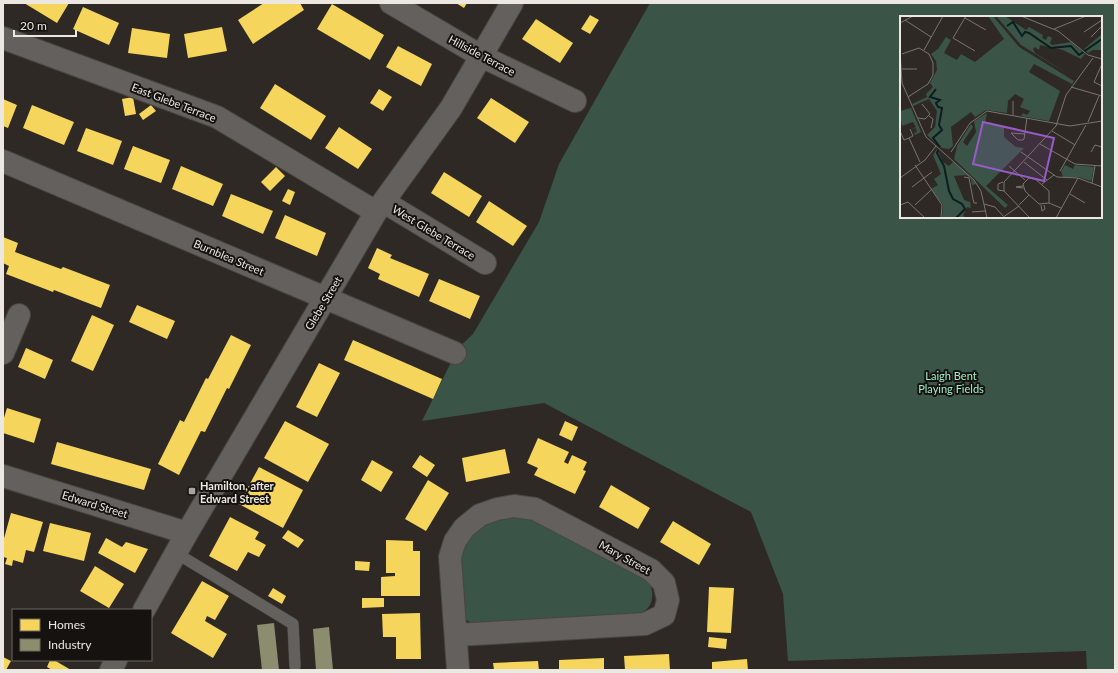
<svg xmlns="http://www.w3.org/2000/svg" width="1118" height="673" viewBox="0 0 1118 673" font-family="Lato,sans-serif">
<rect width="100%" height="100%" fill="#2e2924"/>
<path fill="#3a5447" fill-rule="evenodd" d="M650 3H1115V670H1087L1086 651 788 661 783 594 751 512 544 403 422 421 458 348 473 334 539 222 559 164ZM901 17H1101V217H901Z
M502 515 528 517 649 580C655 597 654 608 636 616L471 623 465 619 459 563 462 549 470 536 480 526Z"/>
<path fill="#f6d55c" d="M24 3H69L57 23Z
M264 3H300L304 10 253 44 238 20Z
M456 3H467L464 8Z
M332 4 384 35 370 60 317 29Z
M83 7 119 23 109 45 73 29Z
M590 15 599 20 590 34 581 29Z
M536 19 573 43 560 63 522 39Z
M222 27 227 51 188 58 184 34Z
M132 28 170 34 167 58 128 53Z
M398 46 432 64 421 86 386 67Z
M275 84 326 116 311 140 260 108Z
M379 89 392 97 383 111 370 103Z
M133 97 136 114 125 116 122 99Z
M491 98 529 122 515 143 477 118Z
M3 99 17 105 8 128 3 126Z
M32 105 74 122 64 145 23 128Z
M151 105 156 111 143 120 139 114Z
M339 127 372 149 358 169 325 148Z
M86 128 122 141 113 165 77 151Z
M133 146 170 160 161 183 124 169Z
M181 166 223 184 213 206 172 189Z
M276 167 285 176 270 191 261 182Z
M444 172 482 196 469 217 431 193Z
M288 189 295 192 290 205 282 201Z
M231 194 273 211 263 234 222 216Z
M489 201 527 226 513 246 476 222Z
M285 215 326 233 317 256 275 238Z
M3 237 18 243 15 252 61 269 63 267 110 285 101 308 54 290 53 292 6 274 9 266 3 263Z
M377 248 392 255 390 258 429 274 419 297 378 279 380 274 368 268Z
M439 279 480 296 470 319 429 301Z
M137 305 175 321 167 339 129 322Z
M92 315 114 325 93 371 71 361Z
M231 335 251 345 229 389 227 388 205 432 201 431 179 475 158 464 180 420 184 422 206 378 208 379Z
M353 340 442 379 433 399 344 360Z
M26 348 53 360 45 379 18 367Z
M319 363 340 373 317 417 296 407Z
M7 408 41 419 34 443 3 433V421Z
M285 421 329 444 308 482 264 458Z
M565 421 578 427 572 441 559 435Z
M538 438 569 452 564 462 568 464 572 455 587 462 583 470 586 471 575 494 534 475 538 468 527 463Z
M57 442 151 469 144 490 51 464Z
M505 449 510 473 466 482 462 458Z
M420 455 435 465 427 477 412 467Z
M372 460 393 472 381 492 361 480Z
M259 467 303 490 283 528 239 504Z
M428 480 449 493 426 531 405 519Z
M611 485 650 508 638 529 599 507Z
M11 513 43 522 34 552 26 550 23 563 13 560 12 566 5 564 7 558 3 557V542Z
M230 517 259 532 255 539 266 545 259 557 248 552 237 571 209 556Z
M673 521 711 544 699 565 660 542Z
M50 523 91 533 84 561 43 551Z
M288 530 304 540 298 548 282 538Z
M106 538 122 547 126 542 148 549 135 573 98 553Z
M386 540 413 541V551H420V596H381V577L395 576V573H386Z
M355 561 370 562 369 571 355 570Z
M95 566 124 584 109 608 80 591Z
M202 581 229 596 215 620 207 616 205 621 227 634 213 658 171 633Z
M709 587 734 588 731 633 707 632Z
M273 588 286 596 282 604 268 596Z
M362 598H384V607L362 608Z
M420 613 421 659H396V637H383L382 614Z
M709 637 727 639 726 649 708 647Z
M669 654 670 670H625L624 656Z
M3 657 11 661 6 670H3Z
M604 658V670H559V660Z
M747 659 748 670H712V662Z
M50 660H54L71 670H52L47 667Z
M538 661 539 670H494L493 663Z"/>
<path fill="#8c8c6e" d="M274 623 279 670H262L257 625Z
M329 627 333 670H316L313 629Z"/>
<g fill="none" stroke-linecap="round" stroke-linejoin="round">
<defs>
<path id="lane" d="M176 553 293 624 295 666"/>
<path id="street" d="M391 3 481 56 575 101
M3 38 217 117 376 212
M3 161 455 353
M384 202 485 263
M3 353 19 315
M3 476 187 533
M144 610 187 533 376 212 451 108 512 3
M456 635 645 624 664 615 668 600 664 583 651 570 535 509 514 506 497 509 480 515 464 528 455 541 450 557 458 670
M111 670 116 660"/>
</defs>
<use href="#lane" stroke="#494541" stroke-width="12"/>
<use href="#street" stroke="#494541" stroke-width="24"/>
<use href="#lane" stroke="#64605d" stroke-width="11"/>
<use href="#street" stroke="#64605d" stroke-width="22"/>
</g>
<rect fill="#aaa4a0" stroke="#16120f" stroke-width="1.5" x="188" y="487" width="8" height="8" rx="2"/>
<g text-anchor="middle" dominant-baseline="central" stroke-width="4" stroke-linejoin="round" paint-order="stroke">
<g font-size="11" fill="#ede7e2" stroke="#16120f">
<text transform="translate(482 55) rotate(28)">Hillside Terrace</text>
<text transform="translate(174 102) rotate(21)">East Glebe Terrace</text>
<text transform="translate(434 232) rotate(31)">West Glebe Terrace</text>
<text transform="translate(229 257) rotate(23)">Burnblea Street</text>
<text transform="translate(323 303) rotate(-59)">Glebe Street</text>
<text transform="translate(95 504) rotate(17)">Edward Street</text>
<text transform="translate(625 557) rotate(29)">Mary Street</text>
</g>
<g font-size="11" fill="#9df0c8" stroke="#16120f">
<text x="951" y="375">Laigh Bent<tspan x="951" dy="13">Playing Fields</tspan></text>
</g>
<g font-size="11" font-weight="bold" fill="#ede7e2" stroke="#16120f" text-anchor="start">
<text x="200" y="485">Hamilton, after<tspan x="200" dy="13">Edward Street</tspan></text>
</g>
</g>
<g transform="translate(900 16)">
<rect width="202" height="202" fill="#2e2924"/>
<path d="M88 0H93L119 31 174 65 172 68 134 48 129 56 160 75 149 105 121 100 123 97 127 99 130 95 120 91 124 83 115 78 108 85 107 97 86 94 75 101 71 96 51 111 53 130 49 133 42 132 27 119 35 111 37 95 29 83 13 90 12 88 27 81 26 78 33 71 30 67 37 54 36 45 31 38 38 33 46 21 51 24 44 37 57 44 61 38 75 46 104 23ZM96 0H105L126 14 129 11 143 19 142 22 146 24 148 20 152 22 150 27 152 29 171 26 185 38 181 43 163 34 140 29 139 34 135 31 133 33 135 37 176 63 121 29ZM202 18V34H193L188 37 184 33ZM11 92 21 116 15 119 14 117 17 116 16 112 12 113 16 111 13 106 2 110 0 101V95ZM87 97 85 107 104 111V121L116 131 124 132 86 170 108 189 105 192 54 143 57 130 71 108 73 111 63 126 67 130 76 116 74 105ZM37 133 43 146 49 150 53 146 69 159 76 168 72 169 71 163 66 159 54 160 64 184 70 186 71 192 67 191 63 200 68 202H42L43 189 31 173 38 169 34 163 41 158 33 139ZM165 149 173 153 175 149 194 151 191 165 178 161H163L161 155Z" fill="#3a5447"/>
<path fill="none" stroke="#0b1e1f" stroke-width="2" d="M107 10 113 6 122 20 125 16 129 17 151 32 171 30 179 39 202 23M36 73 30 81 40 84 36 87 38 91 42 92 39 109 42 114 33 122 40 131M38 134 37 137 44 150 49 175 53 183 62 188 65 193 56 202"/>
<path fill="none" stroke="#7a7570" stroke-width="1" d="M66 0 53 22 75 35M121 0 158 15 188 39 202 43M65 2 86 14M5 4 31 21M0 7 13 0M154 13 186 0M184 16 202 4M191 21 202 10M24 34 43 0M0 35 2 67 26 121 74 164 81 175 87 202M2 38 19 32 29 38 33 47V59L28 68 8 81M201 50 194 66 202 70M2 53H17M171 71 202 80M113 99V85M29 100 33 103 31 112M18 102 25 103 30 98 22 88M188 106 199 80M0 115 4 124 9 122M152 115 175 129M125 118 111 117 118 124H123L124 123 127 102M9 122 20 146M9 122 13 120 10 113M140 128 175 148 202 150M51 136 70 107 87 95 170 110 202 105M121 136 157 161 178 162 202 171M191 136 195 129 202 131M124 146 147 164M15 149 42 189 41 202M109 150 125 164M160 155 186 109M64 161 69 162 73 183 74 187H77M0 162 25 144 36 130M129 162 135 163 149 175V187L139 188 125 175 123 168ZM103 166 98 168V174L104 175M192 167 195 150M142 168 154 159M123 170 116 171 123 172M12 171 32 156M170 178 185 187M149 187 161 192M84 188 95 191 103 200M0 189 8 186 25 202M15 189 31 174M119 189 129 179M141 189 142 195 145 193 144 189M72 196 85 195M102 202 119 190M130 202 104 175V166L156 110 166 79 193 42M156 202 178 162"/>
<path fill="#985bc8" fill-opacity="0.15" stroke="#985bc8" stroke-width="2" d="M83 106 154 122 144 165 73 148Z"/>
<rect width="202" height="202" fill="none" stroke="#ede7e2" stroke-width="2"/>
</g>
<rect width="1118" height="673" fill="none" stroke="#ede7e2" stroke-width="8"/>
<rect x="12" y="609" width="140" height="52" fill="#16120f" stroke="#6c6763"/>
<rect x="20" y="619" width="20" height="12" fill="#f6d55c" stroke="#6c6763"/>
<text x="48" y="629" font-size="12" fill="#ede7e2">Homes</text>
<rect x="20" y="639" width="20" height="12" fill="#8c8c6e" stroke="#6c6763"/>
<text x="48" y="649" font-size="12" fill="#ede7e2">Industry</text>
<path d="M14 30v6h62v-6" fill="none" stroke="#ede7e2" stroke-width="2"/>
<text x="20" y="30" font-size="12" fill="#ede7e2" stroke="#16120f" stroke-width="3" paint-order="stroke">20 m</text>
</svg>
